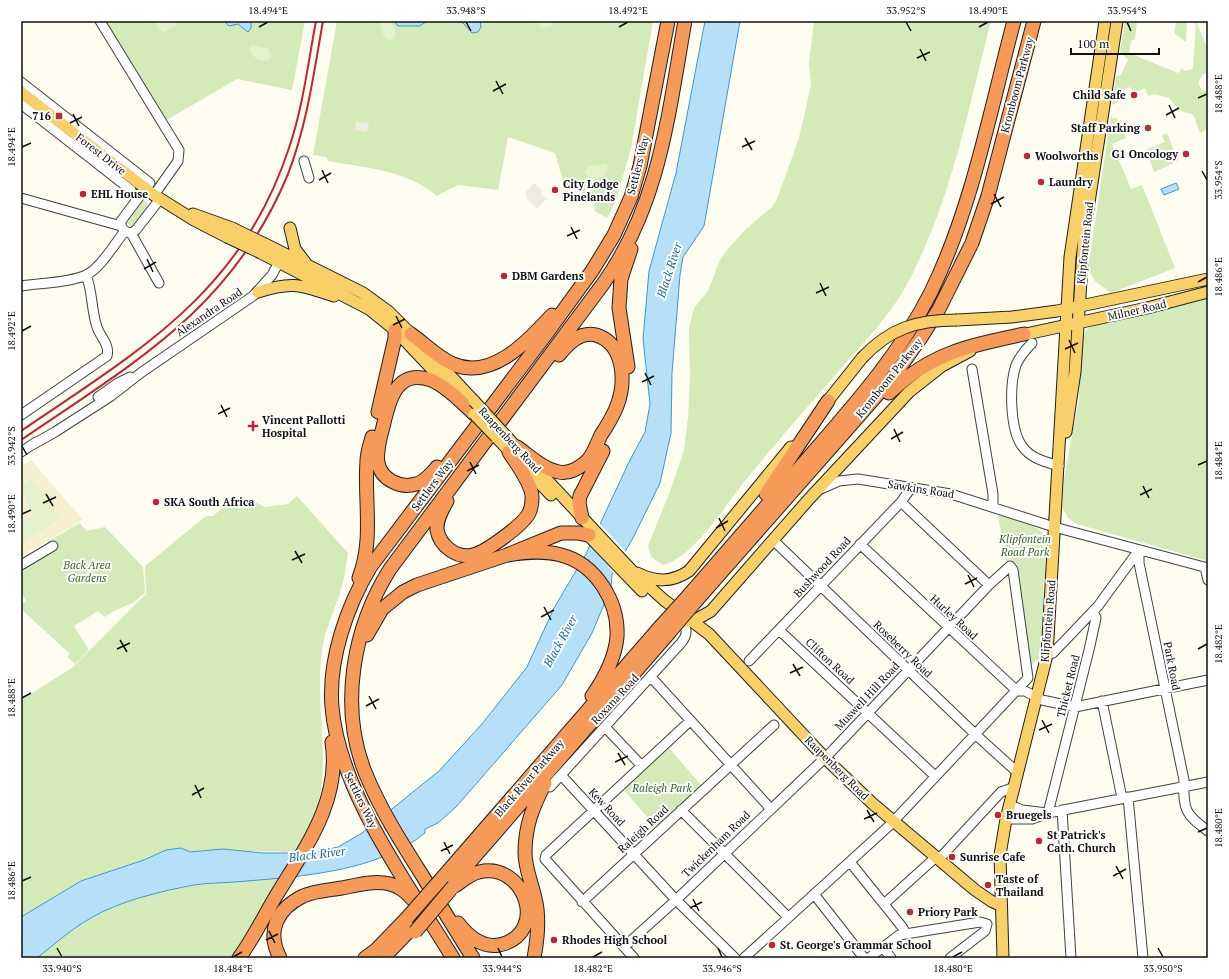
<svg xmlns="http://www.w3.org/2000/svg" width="1229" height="979" viewBox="0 0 1229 979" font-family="'PT Serif',serif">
<rect width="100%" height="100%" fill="#fffcf0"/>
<path fill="#f5f1d0" d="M31 460 83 520 21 556V467Z"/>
<path fill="#d4eab9" d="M103 21H305L292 90 237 79 165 121Z
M337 21H653L631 148 616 201 607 218 595 211 594 199 563 181 555 153 508 137 498 190 458 185 437 196C407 170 366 168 328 161L326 157 313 155Z
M814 21H991C968 111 950 206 905 288 889 316 865 341 844 365 812 402 779 439 748 477 728 501 694 558 663 565L651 557 648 546 669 494 684 450 688 417 690 378 689 328 694 308 708 291 720 260 728 249 746 229 772 207 777 199 798 141 804 117 811 85 809 63Z
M1125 21H1137L1135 39 1131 41 1129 53 1178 73 1182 68 1185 71 1193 69 1196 21 1208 50V72L1202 75 1198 83 1202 90 1208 92V129L1200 133 1193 114C1181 113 1176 107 1169 98L1155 94 1148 96 1145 88 1133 93 1130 87 1120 91 1123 100 1112 105 1116 76 1121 75 1128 60 1120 51Z
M1176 21H1187L1186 42 1174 33Z
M1111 115 1113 119 1117 118 1126 138 1112 144 1131 189 1142 185 1175 268 1111 293 1095 281 1088 269Z
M1167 133 1178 161 1154 172 1146 150 1165 142 1162 135Z
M145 201 149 207 133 227 129 225 126 221 141 202Z
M1208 299V561L1077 524 1068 518 1062 507 1064 479 1079 399 1083 336 1088 328 1093 325 1160 311Z
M297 496 348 553C346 564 345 576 342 586 337 606 327 624 323 644 310 716 345 789 294 852L204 850 190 852 181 848 166 850 144 860 81 881 21 917V700L72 668 146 594 145 566 206 516H213L235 497 239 501 244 497 265 507 288 504Z
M998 515C1010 519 1042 525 1045 537L1046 573 1043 585 1044 614 1039 659 1028 667 1013 562 1010 558 1006 562Z
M80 523 86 531 105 527 143 567 145 593 134 602 110 613 105 617 98 611 74 626 89 650 75 664 67 657 70 654 21 609V604L26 601 21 592V570L52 550 47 542Z
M669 748 702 786 656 827 623 789Z
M278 878 276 888 234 958H37L57 940 82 923 115 906 145 896 196 885Z"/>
<path fill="#e5f1cb" d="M154 21H176L177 25 164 32 158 28Z
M379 21H391L396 33 393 39 389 40 384 37Z
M537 21H553V24L550 27 541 28Z
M253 45 268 49 271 54V58C261 65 256 59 249 51L250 47Z
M604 164 607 165 608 170C605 176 598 180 591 180L584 172 588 167Z
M32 479 49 505 53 506 61 518 21 543V523L34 515 21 490V486Z"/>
<path fill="#f0ebdf" d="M356 121 369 123 367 132 355 130Z
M534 183 543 191H541L542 195 547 198 537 209 528 200 525 193Z"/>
<path fill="#b5e0f7" stroke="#3b99ce" d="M224 21H251V28L248 32 238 24 229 26Z
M394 21H427L420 26H398Z
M457 21H480L481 27 478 32 472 33 463 23Z
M705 21H740L704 226 683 257 680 275 672 373 671 433 660 483 633 538 612 574 611 588 592 633 562 685 456 807 438 823 425 829V833C376 873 295 877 234 882 221 883 207 883 194 885 162 891 119 901 91 918 71 929 55 944 37 958H21V917L81 881 144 860 166 850 181 848 190 852 223 849 263 853H311L338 847 362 833 439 771 482 724 527 667 554 608 586 554 629 462 645 432 650 404 643 339 649 271 676 173Z
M1176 183 1179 189 1164 195 1161 189Z"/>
<path fill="#fffcf0" d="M599 523 627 553 614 573 589 543Z
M390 808 412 845 389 856 368 826Z"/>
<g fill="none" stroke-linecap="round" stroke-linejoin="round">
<defs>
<path id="minor" d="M100 21 179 150 178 161 154 195
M21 82 150 183
M21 104 131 190
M304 161 309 178
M145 189 121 221C120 227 124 232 131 233L136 230 160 199
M21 198 121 226
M131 233 159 283
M21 286C40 283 69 283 86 275 100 269 115 243 125 231
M1032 343C1025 350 1020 356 1016 365 1009 386 1010 429 1022 446 1031 459 1046 462 1059 466
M972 369 993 494V507
M98 397 118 383 130 377
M21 415 107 356C110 344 100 337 97 327 91 310 93 292 86 275
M32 445 55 432 111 396 142 372 253 296 272 275 282 256
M21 452 36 442
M821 489 839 481 858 479 951 494 1054 527 1208 568
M901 502 989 585
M773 540 975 734 1018 773
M860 544 1017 691H1025L1042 700 1075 707 1208 680
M1139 550V563L1184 780C1183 810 1185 814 1208 831
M21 565 53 546
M1205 567 1208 580
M779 630 935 776
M1047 655 1053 653 1098 606 1139 550
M749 661 901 502 911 488
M651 677 770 808
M1102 701 1122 798
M605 727 641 765
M561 775 676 900 735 958
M550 787 681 643C687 636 688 630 683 622
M1128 797 1143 958
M1010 805 1022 810 1047 813
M681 810 788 917
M1062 810 1071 958
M1048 813 1089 650 1096 618 1093 611
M1006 819H1032L1048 813 1208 782
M939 859 1001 792 1015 787
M850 862 903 928 905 934
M814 894 864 958
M582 902 774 725
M884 904 936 857
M624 947 676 900 830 753 989 585 1010 566 1013 570 1028 678 890 825 744 958
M883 947 891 958
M634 958 545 859 546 855 690 721
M869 958 899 935 980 922 987 924 985 931 950 958"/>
<path id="major" d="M21 92 154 195 194 220 227 237
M193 214 232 228
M290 228 295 249 305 262
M265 244 363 293 389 312 417 340
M261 253 369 309 395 330 449 387
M258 292C293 281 300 285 334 296
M957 320 1012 317 1057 311 1208 279
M1017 336 1147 308 1208 292
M429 353 474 401
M823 407 862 358
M1066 432 1075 372 1084 235 1117 21
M505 435 635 574 664 600 709 634 825 758 872 803 975 890 991 901 1000 905
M496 437 551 495
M589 536 642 591
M637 573C656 582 671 583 689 571L791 447
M687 621 697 619 711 611 809 499 909 392 942 366 970 351
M1003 958 1000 855 1006 819 1047 655 1070 257 1105 21"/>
<path id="highway" d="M411 334C424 343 438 358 453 364 492 381 529 340 552 315
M628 367 619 308 621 279 631 249
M889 393C932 352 969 346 1024 334
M378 412 395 338V330
M517 447C530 456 543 469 559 472 569 474 579 468 586 462 593 456 597 443 601 435 607 426 613 416 617 406 626 382 625 344 596 335 580 331 568 344 559 355
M437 467C431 474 425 482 416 484 400 489 381 479 378 463 376 451 380 438 383 427 389 401 396 368 431 380 444 385 464 404 474 414
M766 494 828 401
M447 501C442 510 436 520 437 530 440 546 457 559 473 555 486 552 523 525 529 513 531 509 532 503 532 498 533 485 516 463 509 452
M582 518 579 503 580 496 603 451
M507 555C525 552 543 550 561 555 596 564 619 602 617 637 615 658 604 679 592 696
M359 578C374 539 364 501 367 461 367 453 370 445 372 437
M689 595C729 549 769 503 809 457 854 405 900 354 931 292 972 208 990 111 1014 21
M696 601 893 377 920 339 939 309 972 243 988 196 1034 21
M367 635 382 609 403 592 417 585 507 555 561 533H578L589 535
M443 877 660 627
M449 886 668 634
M455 886C462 881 470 874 479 872 525 861 550 934 499 945 481 948 468 936 458 923
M239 958C253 939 264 916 276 896 305 848 341 801 332 742
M280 958C266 931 277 909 303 896 314 891 330 890 342 888 357 885 374 880 390 884 398 886 407 892 412 899
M365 958 376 950 407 918
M383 958 413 927
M453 958C409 886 339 792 332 707 328 660 347 606 371 566L547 333 592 271 614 235 631 197 640 166 668 21
M473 958C456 931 439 903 422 875 401 842 380 809 365 772 339 706 353 628 390 569L603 284C660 204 668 115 685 21
M534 958C537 942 539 926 537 909 535 890 525 871 525 853 525 825 533 807 545 783"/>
</defs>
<use href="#minor" stroke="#424242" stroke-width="11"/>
<use href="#major" stroke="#202020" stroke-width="13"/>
<use href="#highway" stroke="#202020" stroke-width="15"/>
<use href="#minor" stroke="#fff" stroke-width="9"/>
<use href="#major" stroke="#f9d067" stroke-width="11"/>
<use href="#highway" stroke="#f59a59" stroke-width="13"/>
<path stroke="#c02532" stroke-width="2" d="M21 431C140 350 241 293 289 148 303 107 308 63 316 21
M21 440C135 362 233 308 288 174 307 125 314 72 323 21"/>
<defs>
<path id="major-bridge" d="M232 228 265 244
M227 237 261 253
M862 358C890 328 917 320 957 320
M474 401 505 435
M474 414 496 437"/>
<path id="highway-bridge" d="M660 627 689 595
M668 634 696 601
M407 918 443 877
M415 932 451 889"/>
</defs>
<use href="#major-bridge" stroke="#202020" stroke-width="13" stroke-linecap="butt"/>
<use href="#highway-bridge" stroke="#202020" stroke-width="15" stroke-linecap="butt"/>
<use href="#major-bridge" stroke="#f9d067" stroke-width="11"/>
<use href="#highway-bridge" stroke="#f59a59" stroke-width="13"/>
</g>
<path fill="none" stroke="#0f0f0f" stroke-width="1.5" d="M466 22 471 31M906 22 911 31M1127 22 1131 31M259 27 268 22M619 27 628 22M979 27 988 22M920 49 926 61M917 58 930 52M496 81 503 94M493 91 506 84M1198 98 1207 94M1169 105 1175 118M73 114 79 126M1166 115 1179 108M70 123 82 117M745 138 752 150M22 147 31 143M742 147 755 141M322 170 328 183M1202 171 1207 180M319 180 331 173M994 194 1001 207M991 204 1004 197M571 227 577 239M567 236 580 230M147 259 153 272M144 269 156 262M1198 282 1207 277M820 283 826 296M816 293 829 287M396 316 402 328M393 325 405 319M22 331 31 326M1069 340 1075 353M1065 349 1078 343M645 373 651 385M642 382 654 376M221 405 227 417M218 414 230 408M894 429 900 442M891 439 903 432M22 446 27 455M470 462 476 474M1198 465 1207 461M467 471 479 465M1143 486 1149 498M46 494 53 506M1140 495 1152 489M43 503 56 497M22 514 31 510M719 518 725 531M716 528 728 521M295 551 302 563M292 560 305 554M968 575 974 587M965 584 977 578M544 607 551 620M541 617 554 610M120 640 127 652M117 649 130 643M1198 649 1207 644M793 664 800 676M790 673 803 667M369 696 376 709M22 698 31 693M366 706 379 699M1042 720 1049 733M1039 730 1052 724M618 753 625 765M615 762 628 756M195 785 201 798M192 795 204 788M867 810 874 822M864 819 877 813M1198 832 1207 828M444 842 450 854M441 851 453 845M1116 866 1123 879M1113 876 1126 869M22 881 31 877M693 899 699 911M690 908 702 902M269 931 275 943M266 940 278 934M57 948 62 957M498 948 502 957M718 948 722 957M1158 948 1163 957M233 957 242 952M593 957 602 952M953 957 962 952"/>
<g fill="#c02532" stroke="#fff" stroke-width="1.5">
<circle cx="1134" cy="95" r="4"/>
<rect x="55" y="112" width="8" height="8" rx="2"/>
<circle cx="1148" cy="128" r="4"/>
<circle cx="1186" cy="154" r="4"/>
<circle cx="1027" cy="156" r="4"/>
<circle cx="1041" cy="182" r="4"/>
<circle cx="555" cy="190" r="4"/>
<circle cx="83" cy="194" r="4"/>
<circle cx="504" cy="276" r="4"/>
<path d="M251 420h4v4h4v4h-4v4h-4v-4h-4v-4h4z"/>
<circle cx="156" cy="502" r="4"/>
<circle cx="998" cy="815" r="4"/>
<circle cx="1039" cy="841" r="4"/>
<circle cx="952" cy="857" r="4"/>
<circle cx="988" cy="885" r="4"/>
<circle cx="910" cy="912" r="4"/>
<circle cx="554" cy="940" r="4"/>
<circle cx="772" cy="945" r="4"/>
</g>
<g text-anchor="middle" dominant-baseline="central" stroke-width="4" stroke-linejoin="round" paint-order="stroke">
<g font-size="11" fill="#0f0f0f" stroke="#fff">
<text transform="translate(1017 85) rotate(-75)">Kromboom Parkway</text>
<text transform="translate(101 154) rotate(38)">Forest Drive</text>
<text transform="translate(638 165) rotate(-76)">Settlers Way</text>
<text transform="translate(1085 243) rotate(-84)">Klipfontein Road</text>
<text transform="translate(1137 310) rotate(-13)">Milner Road</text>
<text transform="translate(209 312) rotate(-34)">Alexandra Road</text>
<text transform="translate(889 378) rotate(-51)">Kromboom Parkway</text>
<text transform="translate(510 440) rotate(47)">Raapenberg Road</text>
<text transform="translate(432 485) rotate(-53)">Settlers Way</text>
<text transform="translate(921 489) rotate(9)">Sawkins Road</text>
<text transform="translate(822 567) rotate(-47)">Bushwood Road</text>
<text transform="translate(954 617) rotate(43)">Hurley Road</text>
<text transform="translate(1048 621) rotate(-85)">Klipfontein Road</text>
<text transform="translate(903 649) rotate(44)">Roseberry Road</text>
<text transform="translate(830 661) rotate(43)">Clifton Road</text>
<text transform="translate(1172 666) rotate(79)">Park Road</text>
<text transform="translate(1068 686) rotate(-76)">Thicket Road</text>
<text transform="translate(867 696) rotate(-47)">Muswell Hill Road</text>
<text transform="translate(615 699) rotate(-47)">Roxana Road</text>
<text transform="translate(837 768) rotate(45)">Raapenberg Road</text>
<text transform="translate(529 778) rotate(-49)">Black River Parkway</text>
<text transform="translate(361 800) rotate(64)">Settlers Way</text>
<text transform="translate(607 807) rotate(47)">Kew Road</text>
<text transform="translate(643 829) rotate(-43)">Raleigh Road</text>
<text transform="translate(716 844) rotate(-44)">Twickenham Road</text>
</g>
<g font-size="11" font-weight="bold" fill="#0f0f0f" stroke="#fff" text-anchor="start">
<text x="1126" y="95" text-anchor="end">Child Safe</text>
<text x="51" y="116" text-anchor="end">716</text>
<text x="1140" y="128" text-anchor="end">Staff Parking</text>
<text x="1178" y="154" text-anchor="end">G1 Oncology</text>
<text x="1035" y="156">Woolworths</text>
<text x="1049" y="182">Laundry</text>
<text x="563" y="184">City Lodge<tspan x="563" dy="13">Pinelands</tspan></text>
<text x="91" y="194">EHL House</text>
<text x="512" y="276">DBM Gardens</text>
<text x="262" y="420">Vincent Pallotti<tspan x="262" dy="13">Hospital</tspan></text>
<text x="164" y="502">SKA South Africa</text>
<text x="1006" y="815">Bruegels</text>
<text x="1047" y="835">St Patrick's<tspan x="1047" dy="13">Cath. Church</tspan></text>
<text x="960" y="857">Sunrise Cafe</text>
<text x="996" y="879">Taste of<tspan x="996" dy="13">Thailand</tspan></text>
<text x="918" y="912">Priory Park</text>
<text x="562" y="940">Rhodes High School</text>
<text x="780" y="945">St. George's Grammar School</text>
</g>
<g font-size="11" font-style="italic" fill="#30671e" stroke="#fff">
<text x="1025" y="539">Klipfontein<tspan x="1025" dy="13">Road Park</tspan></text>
<text x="87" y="565">Back Area<tspan x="87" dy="13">Gardens</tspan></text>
<text x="662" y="788">Raleigh Park</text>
</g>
<g font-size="12" font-style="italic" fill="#166aa2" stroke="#fff">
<text transform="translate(669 270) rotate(-72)">Black River</text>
<text transform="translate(560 641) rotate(-61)">Black River</text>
<text transform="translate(317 854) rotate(-7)">Black River</text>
</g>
</g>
<rect width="1229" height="979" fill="none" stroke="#ffffff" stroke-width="44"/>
<path d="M1071 48v6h88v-6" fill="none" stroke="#0f0f0f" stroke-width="2"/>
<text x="1077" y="48" font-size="12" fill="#0f0f0f" stroke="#ffffff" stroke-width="3" paint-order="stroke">100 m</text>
<rect x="22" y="22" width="1185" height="935" fill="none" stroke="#0f0f0f" stroke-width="1.5"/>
<g font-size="10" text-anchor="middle" fill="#0f0f0f">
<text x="268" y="14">18.494°E</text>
<text x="466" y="14">33.948°S</text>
<text x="628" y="14">18.492°E</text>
<text x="906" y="14">33.952°S</text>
<text x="988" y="14">18.490°E</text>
<text x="1127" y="14">33.954°S</text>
<text transform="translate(1218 94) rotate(-90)" y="4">18.488°E</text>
<text transform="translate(11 147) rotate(-90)" y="4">18.494°E</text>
<text transform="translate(1218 180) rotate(-90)" y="4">33.954°S</text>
<text transform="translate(1218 277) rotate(-90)" y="4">18.486°E</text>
<text transform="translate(11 331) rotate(-90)" y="4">18.492°E</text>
<text transform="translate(11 446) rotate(-90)" y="4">33.942°S</text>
<text transform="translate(1218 461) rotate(-90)" y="4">18.484°E</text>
<text transform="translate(11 514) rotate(-90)" y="4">18.490°E</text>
<text transform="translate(1218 644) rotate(-90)" y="4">18.482°E</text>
<text transform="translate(11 698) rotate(-90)" y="4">18.488°E</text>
<text transform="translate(1218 828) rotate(-90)" y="4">18.480°E</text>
<text transform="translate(11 881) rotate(-90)" y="4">18.486°E</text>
<text x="62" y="972">33.940°S</text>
<text x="233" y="972">18.484°E</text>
<text x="502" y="972">33.944°S</text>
<text x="593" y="972">18.482°E</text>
<text x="722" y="972">33.946°S</text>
<text x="953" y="972">18.480°E</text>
<text x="1163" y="972">33.950°S</text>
</g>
</svg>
